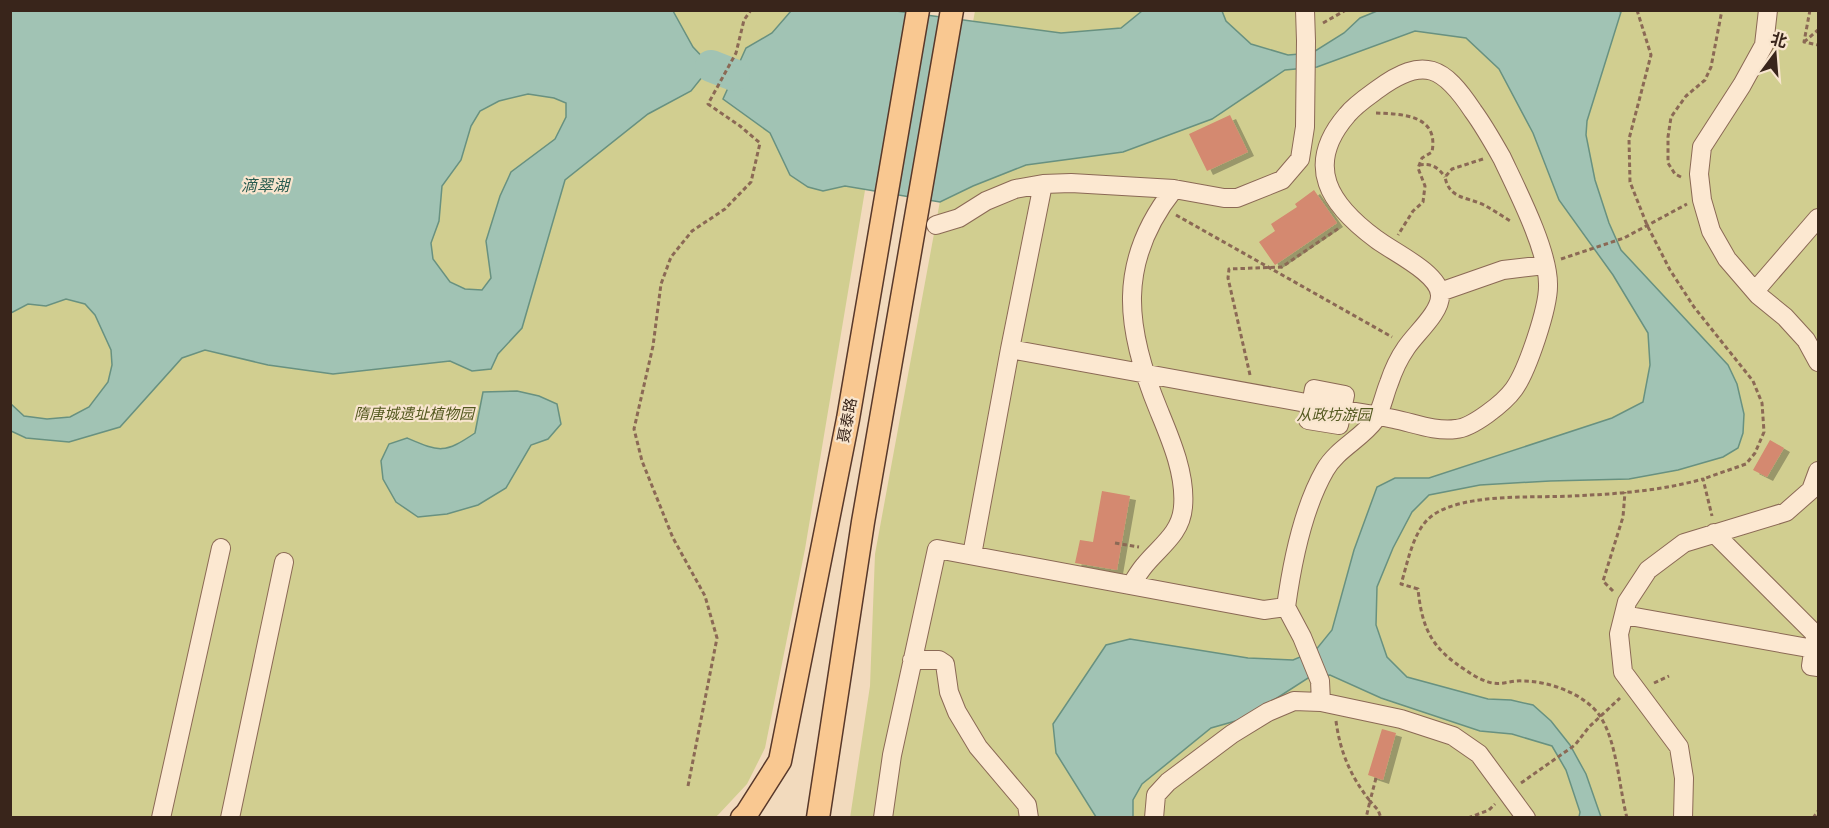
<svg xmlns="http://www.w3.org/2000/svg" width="1829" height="828" viewBox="0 0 1829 828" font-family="'Libre Baskerville','Noto Sans SC',serif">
<defs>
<filter id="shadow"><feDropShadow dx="6" dy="4" stdDeviation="0" flood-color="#0004"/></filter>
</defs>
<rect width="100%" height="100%" fill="#f2dabd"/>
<path fill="#d1ce90" d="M10 11H895L805 549 765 748 747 784 718 815 714 818 11 817Z
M975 11H1818V817L850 818 870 686 875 554Z"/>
<path fill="#a1c3b4" stroke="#689180" stroke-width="1.5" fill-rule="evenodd" d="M11 10 673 11 693 47 711 66 691 91 648 114 565 180 522 328 498 354 491 369 472 371 450 361 333 374 268 365 205 350 182 358 120 427 69 442 26 438 11 431V404L24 416 47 419 70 417 89 407 108 382 112 365 111 350 95 315 85 304 66 299 46 306 28 304 11 313ZM528 94 554 98 566 103V117L555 139 511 172 500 196 486 241 491 278 482 290 465 289 450 282 433 259 431 243 439 221 442 186 461 160 471 126 480 111 499 101Z
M1616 10 1621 12 1587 121 1586 135 1595 180 1609 223 1621 250 1728 365 1737 384 1744 414 1743 433 1738 448 1723 457 1678 470 1629 479 1550 481 1480 485 1429 495 1412 512 1393 548 1377 587 1376 625 1387 657 1407 677 1488 699 1511 700 1533 705 1551 721 1570 745 1586 774 1601 817H1579L1580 812 1566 770 1552 746 1512 734 1480 731 1381 698 1330 675 1308 678 1246 718 1211 728 1142 784 1133 800V817H1096L1056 753 1053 724 1106 645 1130 639 1248 658 1293 660 1315 651 1332 630 1354 550 1377 487 1395 478H1429L1612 418 1643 402 1650 365 1648 333 1613 275 1559 200 1533 133 1499 69 1466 38 1415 31 1317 67 1285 70 1212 119 1123 152 1026 165 973 186 940 202 845 186 823 191 808 187 790 175 770 133 723 99 746 48 772 33 791 11H896L1061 33 1121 28 1142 11H1222L1226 21 1251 44 1288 55 1312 53 1344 33 1360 18 1377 11Z
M517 391 539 396 557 404 561 424 548 439 531 445 506 488 478 505 447 514 418 517 396 502 383 479 381 461 389 444 407 438C440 452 444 454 475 433L483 392Z"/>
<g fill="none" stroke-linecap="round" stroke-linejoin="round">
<path stroke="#a1c3b4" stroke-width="32" d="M711 66 734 75"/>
</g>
<path fill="#d4896f" filter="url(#shadow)" d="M1230 115 1248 152 1207 171 1189 134Z
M1314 190 1337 223 1275 265 1259 242 1275 231 1271 224 1297 207 1295 204Z
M1770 440 1784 448 1767 477 1753 470Z
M1102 491 1130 496 1117 570 1075 563 1080 540 1093 542Z
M1382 729 1396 733 1383 780 1368 775Z"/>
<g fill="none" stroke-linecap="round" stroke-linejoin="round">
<defs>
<path id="minor" d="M1768 10 1764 45 1742 85 1702 147 1699 174 1702 200 1711 231 1727 259 1758 295 1785 317 1806 340 1818 362
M1043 184 1071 183 1174 189 1224 198H1237L1282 180 1300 159 1305 127 1306 41 1305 10
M936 225 959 218 986 201 1015 189 1043 184 1010 349
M1755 291 1818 218
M1440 292 1503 270 1545 265
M1314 389 1345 395 1339 425 1308 420Z
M1714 533 1816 635H1818
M972 555 1010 349C1120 369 1229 389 1339 409 1357 412 1375 415 1394 419 1414 423 1435 432 1456 429 1472 428 1504 403 1514 389 1527 371 1549 307 1548 284 1548 250 1517 190 1502 158 1493 142 1484 126 1473 111 1444 67 1424 55 1378 89 1367 97 1355 105 1347 115 1303 166 1330 205 1376 239 1393 252 1439 273 1440 295 1441 312 1416 333 1406 348 1399 358 1393 371 1389 383 1384 395 1382 409 1375 420 1361 439 1337 449 1325 470 1302 510 1292 563 1286 607
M1131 585C1135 579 1139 572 1144 566 1159 547 1181 534 1183 507 1186 475 1171 440 1159 411 1125 329 1116 262 1174 189
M1624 615 1814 649
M1815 639 1811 666 1818 667
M912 660H939L945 664 949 692 957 712 978 747 1027 805 1029 818
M161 818 221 548
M230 818 284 562
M883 818 892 755 937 549 1264 610 1286 607 1302 637 1320 681 1321 702
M1154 818 1156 795 1168 782 1232 734 1268 712 1294 701 1321 702 1401 719 1453 736 1479 754 1526 818
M1683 818 1684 778 1679 747 1623 672 1619 634 1627 602 1648 570 1684 543 1786 512 1811 490 1818 471"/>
<path id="major" d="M742 818 747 813 780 761 848 419 918 10
M818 818 863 522 952 10"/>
</defs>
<use href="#minor" stroke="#8b6955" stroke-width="20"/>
<use href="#major" stroke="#58382a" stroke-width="25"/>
<path stroke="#8b6955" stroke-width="3" stroke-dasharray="4.5 3" stroke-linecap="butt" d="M1637 10 1651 55 1629 139 1630 182 1647 225 1670 270 1694 307 1753 381 1762 403 1764 432 1755 453 1746 464 1703 479
M1810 10 1804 42 1818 45
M1323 23 1346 10
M1804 42 1818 30
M1376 113C1403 114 1439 115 1432 152L1422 158 1418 168 1425 186 1423 202 1413 211 1398 235
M1483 159 1452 169 1445 177C1449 198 1465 197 1482 204 1492 209 1502 216 1512 222
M1419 165C1431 163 1438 167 1445 177
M1681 177 1675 174 1668 163V137L1671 117 1686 96 1705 80 1711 67 1722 10
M1176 215 1392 337
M1561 259 1624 238 1687 204
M1250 375 1228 278 1229 269 1282 267 1339 228
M1115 543 1139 547
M1613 591 1603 581 1623 517 1625 492
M1654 683 1669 676
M1336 721C1340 752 1351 777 1370 801L1366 818
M1376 778 1370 801 1378 810 1381 818
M1521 783 1575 745 1589 727 1620 698
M688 786 717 638 705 596 673 538 642 461 634 429 653 346 661 284 671 257 692 231 725 209 751 182 760 143 740 126 708 104 736 53 744 20 751 10
M1468 818 1489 810 1495 804
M1627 818C1619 787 1617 742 1600 716 1585 694 1549 681 1523 681 1512 680 1503 685 1492 683 1483 681 1474 676 1467 671 1432 649 1422 629 1418 589L1401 584C1408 562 1413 529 1433 515 1465 493 1533 498 1572 496 1616 494 1660 491 1703 479L1712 516
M1813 818 1818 811"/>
<use href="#minor" stroke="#fce8d1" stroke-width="18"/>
<use href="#major" stroke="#f9c891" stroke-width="22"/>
</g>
<g text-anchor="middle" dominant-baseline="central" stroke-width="4.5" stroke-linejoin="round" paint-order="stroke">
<g font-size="15" font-style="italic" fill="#53581f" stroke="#f8e5ce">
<text x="414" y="413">隋唐城遗址植物园</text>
<text x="1334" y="414">从政坊游园</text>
</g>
<g font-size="15" fill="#39251b" stroke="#f8e5ce">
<text transform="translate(847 420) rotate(-79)">聂泰路</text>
</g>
<g font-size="16" font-style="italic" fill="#285b4f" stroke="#f8e5ce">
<text x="265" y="185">滴翠湖</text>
</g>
</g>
<rect width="1829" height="828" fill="none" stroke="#39251b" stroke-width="24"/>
<g transform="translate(1775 54) rotate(16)" stroke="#f8e5ce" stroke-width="4.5" paint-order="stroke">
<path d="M0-4.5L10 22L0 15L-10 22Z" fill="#39251b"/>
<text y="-9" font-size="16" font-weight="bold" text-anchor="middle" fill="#39251b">北</text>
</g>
</svg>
